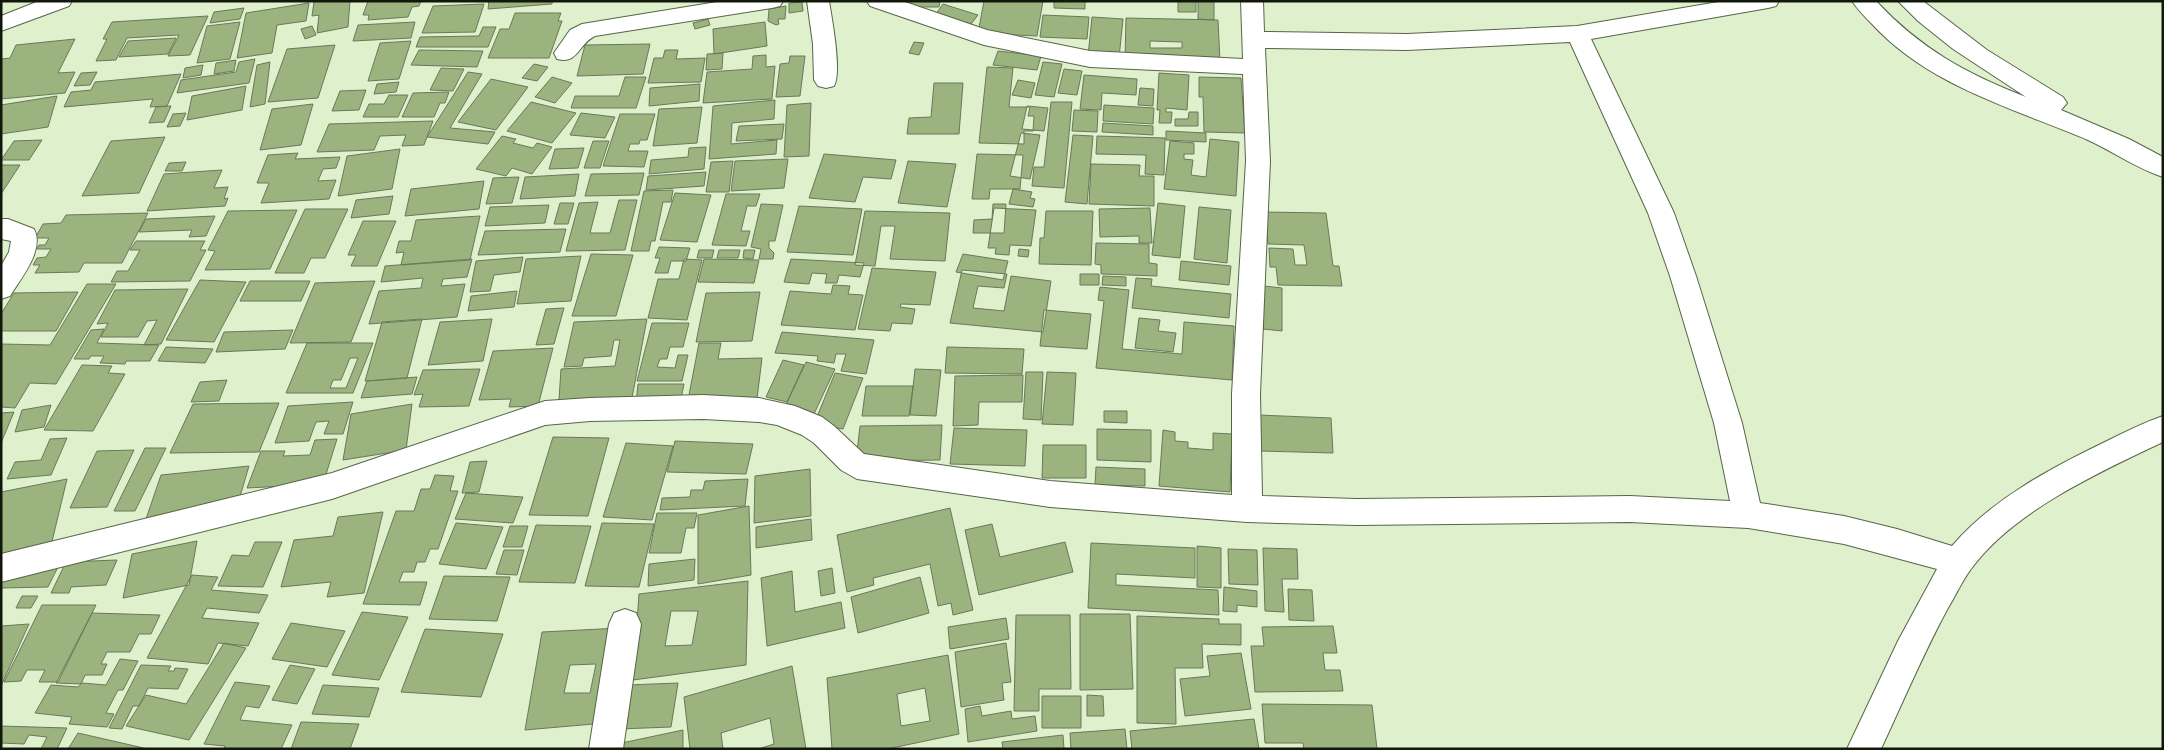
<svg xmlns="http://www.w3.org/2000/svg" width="2164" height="750" viewBox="0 0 2164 750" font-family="Commissioner,sans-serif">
<rect width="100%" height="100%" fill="#dff0cd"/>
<path fill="#9bb37e" stroke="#6a785a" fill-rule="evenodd" d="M320 1H350L348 27 317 33 319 15 312 16 314 2Z
M368 1H421L419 6 412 7 408 17 368 20 369 15H363Z
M489 1H552V4L488 9Z
M911 1H940L939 7H910Z
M984 1H1043L1037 36 978 33Z
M1054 1H1085V9L1054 8Z
M1178 1H1196V12H1178Z
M1198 1H1214V20L1198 19Z
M802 2 803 11 789 13V3Z
M309 3 306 21 277 25 272 53 237 58 246 13Z
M484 4 475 32 422 33 433 6Z
M943 4 978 15 968 28 933 18Z
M786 6 785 19H778L779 24 776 25 768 21 769 9Z
M244 8 240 19 210 23 214 12Z
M515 13H561L558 21H562L549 58H488L500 29H509Z
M1043 15 1089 17 1087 39 1040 37Z
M208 16 190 55 168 56 179 35 127 38 116 60 96 61 107 39H103L112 22Z
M1092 17 1123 19 1119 58 1088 56Z
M1126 18 1218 20 1220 62 1125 60ZM1150 41 1182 42V48H1150Z
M708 19 710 25 695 29 693 23Z
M240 22 230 59 197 63 207 26Z
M415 22 411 38 353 41 358 25Z
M765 22 767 46 714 54 713 29Z
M312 26 316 35 305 39 301 29Z
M483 27H496L488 47H416L420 37 479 36Z
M176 38 168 54 119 57 128 41Z
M75 39 58 73 75 72 65 93 1 99V59L10 58 16 45Z
M411 41 399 79 368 81 380 43Z
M914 42 924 43 919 55 909 53Z
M650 44 643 74 577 76 585 45Z
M335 45 318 98 268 102 287 49Z
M419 50 483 51 477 67 411 65Z
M665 50H678L676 59 705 58 701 82 648 83 654 58H663Z
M998 51 1041 56 1037 70 993 65Z
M723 53 722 69 706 70 707 54Z
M766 55V67L775 66 772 99 703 103 707 72 752 69 753 56Z
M790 56H805L800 96 776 97 780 64 789 63Z
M255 59 249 83 177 93 181 80 236 72 239 62Z
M236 60 234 71 214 74 216 63Z
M270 62 265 104 250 107 257 65Z
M1043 62 1062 64 1054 97 1035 95Z
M534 64 548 67 537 81 522 78Z
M203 65 201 75 183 78 185 68Z
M987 67 1013 68 1009 107H1030L1028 116H1034L1033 131H1024V144L979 143Z
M441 68 464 69 453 91 430 90Z
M1064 69 1082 71 1077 95 1058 93Z
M97 72 90 85 74 86 81 73Z
M468 72 482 74 450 128 495 132 488 144 427 137Z
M1159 73 1189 75 1187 110 1166 108V112H1172L1171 123H1159L1160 110H1157Z
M181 74 167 106 150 107 153 99 64 107 71 92 91 90 95 82Z
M1084 75 1137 79 1136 95 1102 93 1101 110 1080 109Z
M552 77 572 83 555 103 535 97Z
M625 77H646L636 108H571L575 96H619Z
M1199 77 1241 78 1245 133 1204 132 1203 97H1199Z
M491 79 528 87 496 130 458 122Z
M1018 80 1035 83 1031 98 1012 95Z
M399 82 396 92 374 94 377 84Z
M934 83H963L959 134H907L909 118 931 117Z
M700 84 699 101 649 106 650 88Z
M246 86 242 110 187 120 192 96Z
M1140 88 1154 89 1153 106 1138 105Z
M366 90 359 110 332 111 340 91Z
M449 92 445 103H440L434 117H402L413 93Z
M389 95H408L398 117H363L369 104H384Z
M57 96 48 127 1 134V105Z
M775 100 774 119 732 123 731 144 777 140 776 154 709 159 713 106Z
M531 102 576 113 552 143 507 131Z
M1051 102H1072L1064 188 1032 186 1034 167H1044Z
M811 103 809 156 784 157 787 105Z
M313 104 301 145 260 150 272 109Z
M1104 105 1154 108 1153 124 1103 121Z
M171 106 164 122 149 123 156 107Z
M1027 106 1048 108 1044 131 1022 129Z
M702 107 697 143 653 146 659 109Z
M1074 110 1098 111 1097 132 1072 131Z
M1189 112H1198V126H1175V119H1188Z
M186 113 180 126 167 127 173 114Z
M581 113 615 117 605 138 570 135Z
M620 114H655L647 140H640L639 144H630L628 151H648L644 167 603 166Z
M433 121 424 145 402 146 406 135 380 136 374 150 317 152 329 124Z
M1103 123 1153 126V135L1102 132Z
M784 124 782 139 736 141 739 126Z
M1166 131 1206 133V142L1166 140Z
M1021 133 1040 135 1030 179 1010 176Z
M1073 135 1093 136 1087 204 1065 202Z
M502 136 516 139 513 143 533 148 537 143 552 147 532 174 512 168 506 176 476 169Z
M1097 136 1165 138 1164 175 1145 174 1146 155 1096 154Z
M165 137 139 193 82 196 111 141Z
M1210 139 1239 142 1236 196 1164 189 1170 141 1194 143V154H1184V159L1193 160 1191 175 1206 177Z
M42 140 29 160H1L14 141Z
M593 141H609L600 168H584Z
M706 147 704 169 649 174 651 160 688 157 689 148Z
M584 148 578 168 549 169 555 149Z
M400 149 392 189 338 196 347 156Z
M298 153 295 159 340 157 336 168 323 169 318 181 336 180 329 199 261 203 269 183H257L268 155Z
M824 154 896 160 891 179 863 177 855 202 809 198Z
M977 154 1023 155 1020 189H990L989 199H972Z
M788 159 784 188 731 191 735 161Z
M733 161 729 192H706L711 162Z
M908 161 956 164 947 207 898 203Z
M186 162 182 171H165L169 163Z
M1091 164 1140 165 1139 176H1154V206L1089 204Z
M1 165H20L1 194Z
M222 170 214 188 228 187 224 199 228 198 225 206 147 211 164 174Z
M706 172 704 186 646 190 648 176Z
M644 173 639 195 585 196 591 174Z
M579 174 575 196 520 199 525 177Z
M519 177 512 203 486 204 493 178Z
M484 181 479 209 405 216 411 189Z
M1013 189 1032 192 1030 198 1035 199 1033 207 1009 204Z
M673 190 671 202H663L655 241H651L649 251H631L644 191Z
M675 193 711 195 697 242 660 240Z
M726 194H760L756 206H747L741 231H750L746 246 712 245Z
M393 196 389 214 351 218 356 200Z
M619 200H637L625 250 566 251 579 203 598 202 590 233H610Z
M560 203H574L568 224H554Z
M1158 203 1185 206 1180 258 1152 255Z
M761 204 783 205 775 241H769V248L774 253 773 259H759L761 249 751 247Z
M993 204H1006L1004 233H973L974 220 992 219Z
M549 205 545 223 485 226 490 207Z
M799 206 862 209 853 255 787 252Z
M1199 207 1231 210 1227 263 1194 259Z
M994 208 1036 210 1031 246 1010 245 1009 255 995 254 996 248H988Z
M1150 208 1152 243H1139V236L1100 237 1099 209Z
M305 209H348L325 258H311L304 273H275Z
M297 210 270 269 205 270 215 251 208 250 228 211Z
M865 211 950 213 945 261 890 259 895 226H881L875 266 855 265Z
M1046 211H1093L1091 265 1039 264 1040 238H1044Z
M1265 212 1326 213 1333 266H1339L1342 286 1278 285 1276 267H1270L1269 248 1293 249 1295 265H1307L1304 245 1268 244Z
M148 213 122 263H84L79 272 35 273 40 265H33L37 258 46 257 51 249H37L39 245H45L49 238H35L43 224 61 223 66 215Z
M215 216 206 236 189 237 192 230 139 232 146 219Z
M480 216 470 260 401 265 404 252 396 253 399 241H411L416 220Z
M363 221H396L377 266H351L356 255H348Z
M566 229 560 252 478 255 485 231Z
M136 241H205L200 250H206L190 281 111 282 117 271H128L140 250H130Z
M1096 243 1149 244V263L1157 264V276L1101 274V265L1095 264Z
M659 247 690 248 686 261H671L668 273H655L660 258H655Z
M1019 249 1029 250 1028 257 1018 256Z
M699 250H714L712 258H697Z
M719 250H740L738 258H717Z
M744 250H755L753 259 743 258Z
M591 254 633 255 616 316H572Z
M963 254 1008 261 1003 280 956 272Z
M581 256 571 301 517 304 526 259Z
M523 257 520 272 494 275 490 291 470 292 476 261Z
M472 259 467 277 443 279 441 286 465 284 457 317 369 324 379 291 421 288 423 278 381 282 385 266Z
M684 259 702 260 687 320 648 318 658 279H679Z
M704 259 759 260 754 283 698 282Z
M791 259 864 263 860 277 839 275 837 283H825L827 274 812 273 809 284 784 282Z
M1181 261 1231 266 1229 285 1179 280Z
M872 268 936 272 930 305 901 304 900 307 915 309 912 324 892 323 890 331 858 329Z
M962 270 1007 274 1004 288 978 286 973 308 1004 311 1011 276 1051 281 1043 332 950 323Z
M1080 274H1099V285H1080Z
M1103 276 1126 277V286L1102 285Z
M1136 278 1152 279 1151 286 1231 294 1229 318 1132 308Z
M200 280 246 282 214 342 166 340Z
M250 281H310L301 301H240Z
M375 281 351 342 290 343 315 283Z
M87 284H116L56 384 30 383 15 408 1 407V344L50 345Z
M833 285 850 286 848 294 863 295 855 330 781 325 790 291 831 294Z
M1264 286 1282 288V331L1263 329Z
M1100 287 1129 290 1122 349 1182 354 1184 322 1234 326 1232 380 1096 368 1104 301 1098 300Z
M188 289 161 344 144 345 157 320 147 321 138 337H101L108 323 97 324 115 290Z
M517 291 514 307 468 311 471 296Z
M78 292 56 331H1V314L14 293Z
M760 292 752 341 696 342 706 293Z
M564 308 554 344 536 345 546 309Z
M1044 310 1091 314 1087 349 1040 346Z
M1139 318 1160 320 1158 331 1176 333 1173 352 1135 348Z
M422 319 407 378 365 381 382 322Z
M492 319 483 361 428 365 440 322Z
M647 319 631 403 559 400 561 369 615 366 620 340H614L611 356 584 358 582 366 564 367 574 322Z
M652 323H689L683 347H670L667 359H660L657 367 675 368 678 355H688L682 381H637Z
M104 329 97 343 159 345 150 361H126L125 364 100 363 104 356H91L89 359H74L91 330Z
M293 330 285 349 216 352 224 332Z
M782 332 874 340 866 374 841 371 846 354H836L834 363 817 361 818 356 775 353Z
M307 343H373L353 393H286ZM350 358H358L346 388H330L333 380H341Z
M699 343H721L718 359 762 358 757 399 688 400Z
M166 347 213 349 205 363 158 361Z
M947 347 1024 349 1022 374 945 373Z
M553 348 538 406 509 407 511 399 479 400 493 351Z
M783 360 804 365 787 402 766 397Z
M806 362 835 369 813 416 784 409Z
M82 365 112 366 108 373 125 374 93 431 44 430Z
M480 369 469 406 419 407 423 394 414 395 423 370Z
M915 369 941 370 936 416 910 415Z
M1026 372H1043L1041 420 1023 419Z
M1047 372 1076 373 1073 425 1042 424Z
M835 373 863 378 843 429 814 424Z
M1023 375 1022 402H979L978 425 953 426 955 376Z
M417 377 412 394 361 398 367 381Z
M227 380 219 401 191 402 200 382Z
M638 384H684L680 404 636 403Z
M866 386H913L909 416H862Z
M353 402 343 434H324L329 421 316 422 309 441 275 443 288 406Z
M279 403 259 452 170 453 193 404Z
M412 404 406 450 343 460 351 414Z
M51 405 44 427 15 432 22 410Z
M1104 411H1127V423L1104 422Z
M14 412 1 443V413Z
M1258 415 1331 418 1333 453 1260 451Z
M942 425 940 460 856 461 860 426Z
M954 428 1027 430 1025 466 950 464Z
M1097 429 1151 430V462L1097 460Z
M1163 430 1175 432V441L1188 442V448L1213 450V433L1232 434 1230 492 1159 486Z
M553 437 609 438 588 516 529 515Z
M67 438 51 475 7 479 15 462 41 460 50 439Z
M337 439 323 484 247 488 261 451H285L283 456 310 455 315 440Z
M675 441 753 444 746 474 667 472Z
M626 443 673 446 652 520 603 517Z
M1043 445H1086V478H1042Z
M145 448H166L135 511H114Z
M134 450 107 507 70 508 97 451Z
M487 461 479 492 462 493 470 462Z
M249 466 236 510 146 519 161 475Z
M1096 467 1145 469V486L1095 485Z
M810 469 811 516 754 523 755 476Z
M435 475 454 476 450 491H458L438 549H430L425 562H417L414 572H403L399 582H427L420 605 363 604 396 511H414L421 489H430Z
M67 479 49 554 1 564V492Z
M748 479 745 506 660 510 662 498 690 497 691 490H703L705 481Z
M466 493 523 497 513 523 455 519Z
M749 506 751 575 698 584V515Z
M950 508 973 610 953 615 951 603 938 606 930 564 873 578 874 585 847 592 837 535Z
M383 512 364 593 327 597 331 582 281 587 294 540 333 536 338 517Z
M657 513H697L694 528H686L681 553H649Z
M811 519 812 540 756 548V527Z
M456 523 503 527 486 569 439 564Z
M602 523 654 524 639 587 585 586Z
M992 524 1000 557 1065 542 1073 572 979 595 965 530Z
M536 525 591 526 575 583 519 582Z
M510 526H528L522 547H503Z
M197 541 189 585 123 598 132 554Z
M255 542H282L263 587 218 586 232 555 249 556Z
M1091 543 1195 548V578L1116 574V585L1218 590 1219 615 1088 608Z
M1197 546 1221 548V588L1197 587Z
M1263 548 1297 549 1298 579H1282L1284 612 1265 611Z
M1228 549 1257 550 1258 585 1229 584Z
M504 550H524L517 575 496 574Z
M695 559 694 580 648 586 649 564Z
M117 560 106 585 71 587 69 593H51L66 562Z
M58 567 48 587 1 588V584L9 568Z
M832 568 835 593 821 596 818 571Z
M792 571 795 612 841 602 845 628 767 646 761 578Z
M192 575 218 577 211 590 268 595 259 613 207 608 202 618 259 623 248 646 218 643 208 664 147 658Z
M444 576 510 577 497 621 429 619Z
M920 577 929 613 858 633 851 597Z
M748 581 746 665 633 680 639 594ZM671 611H698L692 645 665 646Z
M1224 587 1257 591V607L1237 605V612L1223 611Z
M1288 589 1312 590 1314 621 1289 620Z
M22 596H38L31 608H16Z
M42 605H96L58 682H39L45 670H27L21 681 4 682Z
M362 612 408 617 379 680 332 675Z
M92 613 160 615 151 634H139L130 652H107L101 664H107L102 675H85L81 684 56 683Z
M1080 614H1130L1133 689 1080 690Z
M1016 615H1070L1071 689H1039V711H1014Z
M1137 616 1219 619V624H1241V645L1202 644 1203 668H1175L1176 724 1137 723Z
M1006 618 1009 639 950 649 948 627Z
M291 623 345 631 327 667 272 659Z
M29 624 1 686V626Z
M1333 626 1337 653H1323L1325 670H1340L1343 691 1255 692 1251 646H1264L1262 627Z
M620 628 605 723 525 730 542 632ZM596 664 590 693H564L570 665Z
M425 629 503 634 481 697 401 692Z
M224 643 246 648 189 740 126 726 146 695 186 704Z
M1006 643 1011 682 1002 683 1004 700 961 707 955 652Z
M1241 653 1251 709 1185 716 1180 679 1210 676 1207 656Z
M948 655 959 734 887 749H832L827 678ZM925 688 930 721 901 726 897 694Z
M120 659 138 661 123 690H118L106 713 114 714 107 727 69 724 72 717 35 713 51 685 78 687 82 683 106 685Z
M141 665 171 666 168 671H174L175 668 188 669 178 689 148 688 139 706H133L122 729 109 728Z
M290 665 315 669 297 704 272 700Z
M792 666 806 749H758L774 744 770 718 721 733 723 749H690L684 697Z
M235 682 270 686 259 708 246 706 240 720 292 725 281 749H224L225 746 204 744Z
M678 683 671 727 619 729 627 685Z
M323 685 379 688 369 717 312 714Z
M1087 695 1103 696 1104 716H1087Z
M1042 696H1081V728H1042Z
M1262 704 1372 705 1377 749H1304L1303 743H1265Z
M980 706 982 716 1011 711 1012 719 1035 716 1037 731 968 742 965 709Z
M1254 719 1259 749H1132L1130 731Z
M301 722 359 724 350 749H291Z
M1 726 67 728 57 749H41L47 737 29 735 24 744 1 743Z
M1125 729 1127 749H1071L1070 733Z
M683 730V749H617V744Z
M78 733 148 749H68Z
M1063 735 1064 749H1003L1002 742Z"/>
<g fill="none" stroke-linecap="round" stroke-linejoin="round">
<defs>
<path id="street" d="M39 1H72L69 6 1 31V16Z
M723 1H783L780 6 772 8 595 36C578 44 578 65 557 59L554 53 570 30 582 24Z
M807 1H829C832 19 842 72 834 86L826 88 818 86 814 80 813 44Z
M867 1H902L987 30 1090 51 1243 59 1241 1H1263L1264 32 1407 34 1577 26 1724 1H1779L1776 6 1768 8 1591 39 1674 213 1696 276 1742 423 1760 503 1844 516 1897 529 1952 546C1992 499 2051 468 2107 441 2125 432 2143 423 2163 416V442C2100 472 2013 511 1971 569 1962 581 1956 595 1948 608 1923 654 1903 702 1881 749H1847L1898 641 1937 569 1844 544 1748 528 1630 522 1357 525 1247 522 1050 507 857 479 841 470 814 443 802 435 777 425 759 422 703 419 590 421 545 425 332 499 1 582V554L332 473 545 401 590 398 703 395 759 398 795 406 822 417 834 426 864 454 1050 481 1232 495V394L1246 161 1243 74 1090 67 984 45 870 6ZM1570 42 1648 213 1670 276 1714 423 1730 501 1630 496 1357 499 1262 496 1260 394 1270 161 1265 48 1407 50Z
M1852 1H1876C1921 49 1965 73 2026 97L1953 49 1918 21 1898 1H1923L1987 50 2063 97 2067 103 2061 110 2129 139 2163 157V177C2138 169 2112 151 2088 140 2013 108 1929 86 1872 24 1865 17 1858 10 1852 1Z
M1 219H8L34 229C45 250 21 278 10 296L1 299V266L9 252 11 241 1 239Z
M625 609 636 613 641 624 623 749H589L609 624 614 613Z"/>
</defs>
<use href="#street" stroke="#576547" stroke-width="2"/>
<use href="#street" fill="#fff" fill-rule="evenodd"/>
</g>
<rect width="2164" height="750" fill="none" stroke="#12170b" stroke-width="5"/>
</svg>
